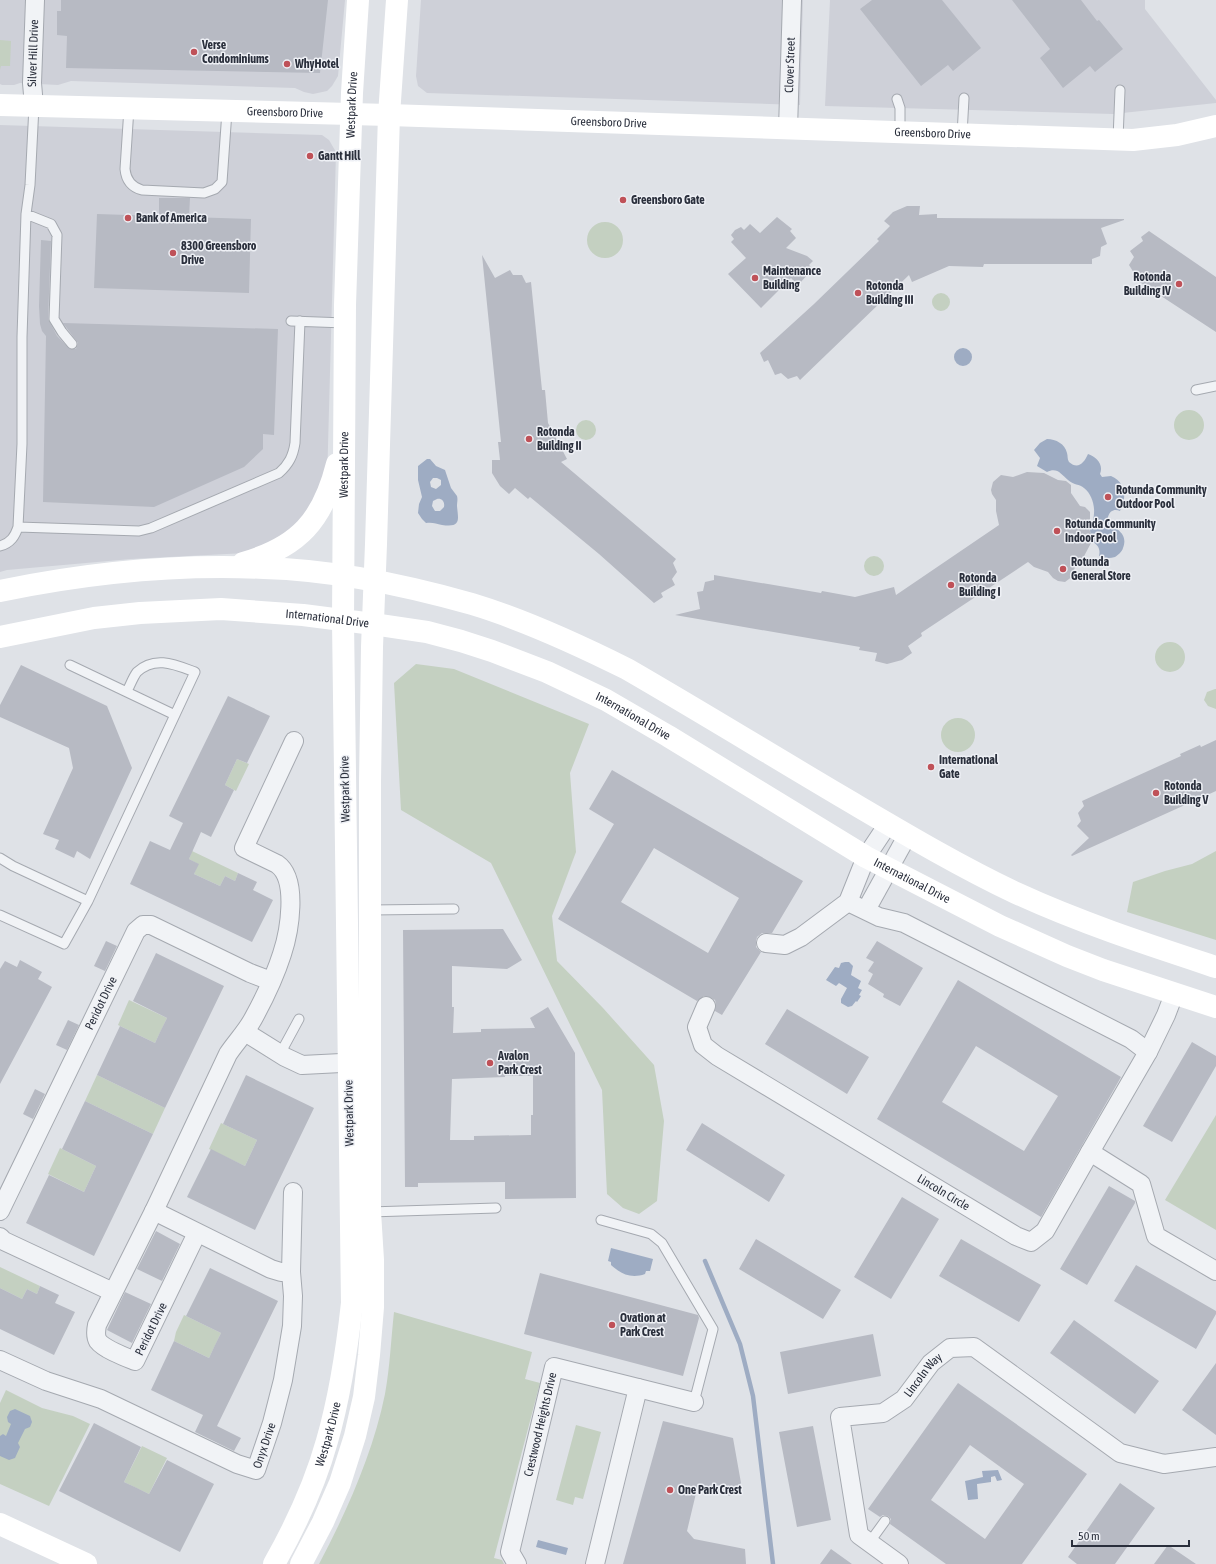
<svg xmlns="http://www.w3.org/2000/svg" width="1216" height="1564" viewBox="0 0 1216 1564" font-family="'Asap Condensed',sans-serif">
<rect width="100%" height="100%" fill="#dfe2e7"/>
<path fill="#ced0d8" d="M0 0H345L338 76 332 86 327 91 313 94 304 92 295 88 71 81 58 85 20 83 14 85H2L0 84Z
M421 0H803L800 105 427 93 418 86 416 76Z
M830 0H1145V9L1216 100V103L1113 114 825 106Z
M0 125 322 135 329 140 336 152 327 483 305 525 246 553 131 559 7 570 0 572Z"/>
<path fill="#c4d0c1" d="M0 40 11 41 10 66H1L0 70Z
M587 240a18 18 0 1 1 36 0a18 18 0 1 1-36 0Z
M932 302a9 9 0 1 1 18 0a9 9 0 1 1-18 0Z
M1174 425a15 15 0 1 1 30 0a15 15 0 1 1-30 0Z
M576 430a10 10 0 1 1 20 0a10 10 0 1 1-20 0Z
M864 566a10 10 0 1 1 20 0a10 10 0 1 1-20 0Z
M1155 657a15 15 0 1 1 30 0a15 15 0 1 1-30 0Z
M416 664 454 669 589 724 570 773 576 852 552 916 557 961 603 1008 654 1065 664 1121 657 1201 639 1214 623 1208 607 1194 602 1090 491 863 401 810 394 683Z
M1215 689H1216V709L1208 706 1204 700 1207 692Z
M941 735a17 17 0 1 1 34 0a17 17 0 1 1-34 0Z
M237 759 249 764 236 791 225 785Z
M192 851 238 873 235 881 225 876 220 886 194 874 198 864 189 859Z
M1216 851V940L1127 912 1133 882 1165 871 1192 864Z
M129 1000 167 1018 155 1043 118 1025Z
M97 1075 165 1108 153 1134 85 1101Z
M1216 1115V1230L1165 1200Z
M221 1123 257 1140 245 1166 209 1149Z
M60 1148 96 1166 84 1192 48 1174Z
M0 1267 40 1286 37 1294 27 1289 22 1299 0 1288Z
M394 1312 532 1352 525 1379 540 1383 494 1558 502 1560 504 1564H319C347 1511 373 1453 385 1394 390 1367 391 1339 394 1312Z
M184 1315 221 1333 209 1358 174 1341 176 1332Z
M6 1390 42 1408 73 1416 90 1424 49 1506 0 1484V1403Z
M576 1425 601 1432 583 1499 575 1497 573 1505 556 1500Z
M142 1446 167 1458 149 1494 124 1482Z"/>
<path fill="#9eacc3" fill-rule="evenodd" d="M954 357a9 9 0 1 1 18 0a9 9 0 1 1-18 0Z
M1047 439C1056 439 1065 444 1067 453 1068 456 1067 459 1069 462 1078 470 1084 463 1088 454 1096 457 1104 464 1100 474L1102 477 1111 476C1128 484 1126 497 1120 511 1115 509 1110 510 1108 517 1108 529 1130 529 1123 548 1122 552 1118 555 1115 557 1109 559 1104 558 1099 556 1101 548 1097 544 1091 541 1091 537 1090 532 1090 528 1090 525 1092 523 1093 520 1096 509 1093 495 1084 488 1080 484 1073 485 1068 480 1061 474 1057 467 1047 472L1037 466 1040 458 1034 450 1040 443Z
M427 459H430L436 466 445 470 451 488 457 496C458 500 457 502 457 506 458 519 462 528 442 525 436 524 433 522 426 523L422 519 418 513 419 504 422 497 418 480V466ZM433 478H437L441 480V485L436 489 431 487 430 482ZM437 499C442 498 445 502 444 507L440 511H435L432 506 433 501Z
M845 962H849L853 966 851 975 861 981 858 988 862 990 859 995 861 996 857 1002 856 1001 852 1006 848 1007 841 1003V999L847 988 839 983 836 986 826 980 835 967 839 968 841 963Z
M611 1248 653 1259 650 1271H646L645 1274C631 1279 621 1274 611 1265V1262L608 1261Z
M15 1409 30 1416 32 1422 30 1427 25 1429 18 1443 20 1447 15 1458 9 1460 0 1456V1436L3 1434 6 1436 11 1424 8 1422 7 1417 10 1411Z
M998 1470 1002 1480 997 1481 995 1476 991 1477V1482L977 1484 978 1499 968 1500 965 1481 983 1477 982 1471Z
M538 1540 568 1548 566 1555 536 1547Z"/>
<g fill="none" stroke-linecap="round" stroke-linejoin="round">
<path stroke="#9eacc3" stroke-width="4.5" d="M705 1261 740 1344 753 1396 773 1564"/>
</g>
<path fill="#b7bac3" fill-rule="evenodd" d="M61 0H328L320 73 66 68 67 36 57 35V11H61Z
M872 0H942L981 48 953 71 948 65 921 86 860 9Z
M1012 0H1081L1097 21 1099 20 1123 49 1095 72 1090 66 1063 88 1040 58 1050 49Z
M159 198H190L189 217 251 219 249 293 94 288 97 214 159 216Z
M907 206H920L919 215 937 214V218L1124 219V220L1101 228 1107 244 1101 247 1100 256 1092 259V264H984L983 267 949 266 912 282 909 275 800 380 797 376 788 379 781 373 775 375 768 360 764 362 760 353 814 304 879 241 877 239 890 226 884 221 893 212Z
M777 217 792 229 790 231 796 238 786 248 807 256 813 261 809 265 813 269 798 285 791 278 761 308 728 274 746 258 731 242 734 239 731 235 735 230 741 227 744 230 750 224 760 233Z
M1149 231 1216 277V332L1132 277 1134 273 1129 265 1134 257 1130 251 1143 241 1141 237Z
M41 240 51 241 48 319 57 336 70 349H76L78 343 63 323 278 329 274 435 263 434V449L244 467 154 507 43 502 46 336 42 331 40 324 39 306Z
M482 255 495 278 510 270 513 275H522L526 283 531 282 542 390H545L548 423 567 459 561 462 676 559 673 563 677 572 672 579 675 585 661 593 663 597 654 603 599 554 530 497 528 499 515 488 509 494 500 486 492 473V460H500L498 442H501Z
M1027 472 1044 473 1058 480 1066 481 1071 485V493L1080 506 1085 507 1090 512V519L1088 523 1091 536V543L1083 558 1075 566 1073 576 1065 582 1058 581 1053 578 1048 572 1034 567 1028 562 921 633 922 636 908 646 912 653 902 660 887 664 875 661 877 653 859 650 860 647 675 615 700 609 697 592 703 591 705 582 714 580V575L821 593 822 591 855 597 894 587 896 595 999 525 996 511V500L992 494 991 490 993 482 1001 475 1013 477Z
M21 665 107 706 132 768 90 859 77 851 74 858 55 849 59 840 43 834 73 768 69 748 0 717V705Z
M228 696 270 716 247 763 237 759 225 785 234 790 211 837 201 832 189 859 199 864 194 874 220 886 225 876 235 881 238 873 257 882 253 890 273 900 252 942 130 884 150 841 170 850 183 823 169 816Z
M1216 740V791L1072 856 1071 855 1089 838 1077 826 1081 821 1078 813 1084 806 1082 801 1181 756 1180 754 1200 745 1201 747Z
M612 770 803 881 772 933H762L757 937 756 942V947L761 952 722 1015 715 1011 716 1004 715 1000 710 997 704 996 697 1001 558 919 614 824 589 809ZM654 848 739 898 708 953 621 902Z
M503 929 522 960 507 969 452 966V1007H454L453 1033 481 1032V1029L535 1028 530 1018 548 1007 575 1053 576 1198 505 1199V1182L418 1183V1187H405L403 930ZM505 1076H533V1115H531V1135L474 1136V1140H450L452 1079 505 1077Z
M106 941 117 946 105 971 94 966Z
M877 941 923 968 900 1006 883 997 884 994 868 984 873 974 868 971 874 962 866 958Z
M156 953 224 986 165 1108 97 1075 120 1026 155 1043 161 1030 167 1018 133 1001Z
M20 960 42 972 38 979 52 987 0 1084V969L5 961 17 967Z
M958 980 1121 1077 1041 1217 877 1119ZM976 1046 1058 1096 1024 1151 942 1102Z
M787 1009 869 1057 847 1094 765 1044Z
M68 1020 79 1025 67 1050 56 1045Z
M1192 1042 1216 1056V1066L1172 1142 1143 1126Z
M246 1075 314 1108 255 1230 187 1197 211 1149 245 1166 257 1140 223 1124Z
M35 1089 45 1094 33 1119 23 1114Z
M85 1101 153 1134 94 1256 26 1223 49 1175 84 1192 96 1166 62 1149Z
M702 1123 785 1175 769 1202 686 1150Z
M1109 1186 1135 1201V1203L1087 1285 1060 1269Z
M902 1197 939 1219 891 1299 854 1277Z
M156 1231 180 1244 162 1281 137 1269Z
M756 1239 841 1290 823 1319 739 1269Z
M961 1239 1041 1285 1019 1322 939 1276Z
M1136 1265 1216 1311V1314L1196 1349 1114 1301Z
M210 1268 278 1301 217 1426 241 1438 234 1451 195 1432 203 1415 151 1390 174 1341 209 1358 215 1345 221 1333 186 1316Z
M540 1273 698 1315 699 1318 683 1376 524 1334Z
M40 1286 59 1295 55 1303 75 1312 54 1355 0 1329V1288L22 1299 27 1289 37 1294Z
M125 1292 151 1304 132 1343 107 1330Z
M1074 1320 1159 1381 1135 1414 1050 1353Z
M873 1334 881 1376 788 1394 780 1352Z
M1216 1363V1435L1182 1410Z
M958 1383 1087 1474 1022 1564H946L890 1524 891 1519 888 1516 883 1515 880 1517 868 1509ZM970 1445 1024 1484 985 1539 931 1500Z
M663 1421 733 1438 741 1483 730 1496 698 1485 687 1531 694 1539 745 1549 746 1564H623Z
M94 1423 141 1447 124 1482 137 1488 149 1494 167 1460 214 1484 180 1552 59 1491Z
M813 1426 831 1520 797 1527 779 1432Z
M1120 1483 1155 1508 1115 1564H1077L1068 1557Z
M1168 1545 1196 1564H1154Z
M831 1549 852 1564H820Z"/>
<g fill="none" stroke-linecap="round" stroke-linejoin="round">
<defs>
<path id="lane" d="M897 99 900 108V133
M129 108 125 169C126 180 131 187 142 190L204 193 215 189 222 182 227 111
M962 135 964 98
M1118 139 1120 90
M26 214 51 224 57 235 54 319 62 332 72 344
M291 321 345 323
M1196 390 1216 386
M18 527 139 531 151 528 279 473C289 464 293 456 295 443L300 321
M0 546C11 543 15 536 18 527L22 444V337L26 214 30 185 34 106
M70 665 175 715
M0 858 13 866 88 901
M371 910 454 909
M0 915 64 944 88 901 195 672C176 665 155 655 137 672 133 677 130 686 127 691
M280 1054 299 1019
M370 1212 496 1208
M601 1220 651 1234 662 1243 713 1329 694 1402
M869 1543 885 1521"/>
<g id="street">
<path id="s1" d="M34 106 32 83 35 0"/>
<path id="s2" d="M788 129 792 0"/>
<path d="M848 902 879 917 904 923 1131 1039 1148 1052"/>
<path d="M866 910 907 836"/>
<path d="M766 943 785 945 801 937 848 902 866 857 888 824"/>
<path id="s3" d="M706 1006 697 1027 703 1045 717 1056 1016 1236 1031 1242 1045 1231 1090 1152 1148 1052 1166 1015 1174 994"/>
<path d="M245 1032 285 1057 302 1065 361 1062"/>
<path d="M1090 1152 1141 1184 1156 1236 1216 1271"/>
<path id="s4" d="M0 1211 136 931 143 925H151L250 973 271 981"/>
<path d="M154 1211 271 1269 281 1272H291"/>
<path d="M197 1233 135 1361C125 1357 104 1349 98 1341 95 1336 96 1330 97 1325L154 1211 228 1054C236 1042 246 1032 253 1019 264 999 275 976 282 954 289 933 299 879 277 864L244 848 294 741"/>
<path d="M0 1237 4 1241 113 1292"/>
<path id="s5" d="M0 1360 46 1381 101 1399 237 1464 256 1470 272 1423 283 1380 292 1326 293 1296 291 1272 293 1192"/>
<path id="s6" d="M517 1564 510 1552 554 1367 694 1402"/>
<path d="M595 1564 638 1388"/>
<path id="s7" d="M899 1564 859 1535 840 1417 883 1413 904 1399 931 1363 950 1348 974 1347 1120 1453 1164 1464 1216 1457"/>
</g>
</defs>
<use href="#lane" stroke="#a5a9b0" stroke-width="11"/>
<use href="#street" stroke="#a5a9b0" stroke-width="20"/>
<use href="#lane" stroke="#f1f3f6" stroke-width="9"/>
<use href="#street" stroke="#f1f3f6" stroke-width="18"/>
<g stroke="#fff" stroke-width="22">
<path id="s8" d="M0 105 389 115 1133 140 1177 135 1216 126"/>
<path d="M243 563C299 547 323 520 337 464"/>
<path d="M0 591C87 573 176 564 264 568 334 570 405 585 472 604 525 620 577 644 627 669 698 710 768 753 839 795 897 829 955 864 1016 893 1081 923 1149 945 1216 967"/>
<path id="s9" d="M0 637 94 618 140 613 221 609 303 615 373 624 427 632 461 641 492 651 547 672 606 700 668 736 866 857 1000 926 1067 956 1103 970 1216 1007"/>
<path d="M0 1524 86 1564"/>
<path id="s10" d="M274 1564C296 1525 315 1484 327 1441 340 1396 347 1349 352 1303L343 621 345 305 352 93 358 0"/>
<path d="M301 1564 323 1522 340 1483 355 1436 364 1397 369 1355 373 1307V1260L370 1212V782L372 647 376 544 389 115 397 0"/>
</g>
</g>
<g fill="#bf5158" stroke="#eef0f5" stroke-width="1.5">
<circle cx="194" cy="52" r="4"/>
<circle cx="287" cy="64" r="4"/>
<circle cx="310" cy="156" r="4"/>
<circle cx="623" cy="200" r="4"/>
<circle cx="128" cy="218" r="4"/>
<circle cx="173" cy="253" r="4"/>
<circle cx="755" cy="278" r="4"/>
<circle cx="1179" cy="284" r="4"/>
<circle cx="858" cy="293" r="4"/>
<circle cx="529" cy="439" r="4"/>
<circle cx="1108" cy="497" r="4"/>
<circle cx="1057" cy="531" r="4"/>
<circle cx="1063" cy="569" r="4"/>
<circle cx="951" cy="585" r="4"/>
<circle cx="931" cy="767" r="4"/>
<circle cx="1156" cy="793" r="4"/>
<circle cx="490" cy="1063" r="4"/>
<circle cx="612" cy="1325" r="4"/>
<circle cx="670" cy="1490" r="4"/>
</g>
<g text-anchor="middle" dominant-baseline="central" stroke-width="3" stroke-linejoin="round" paint-order="stroke">
<g font-size="12" font-weight="bold" fill="#2a2f3c" stroke="#eef0f5" text-anchor="start">
<text x="202" y="45">Verse<tspan x="202" dy="14">Condominiums</tspan></text>
<text x="295" y="64">WhyHotel</text>
<text x="318" y="156">Gantt Hill</text>
<text x="631" y="200">Greensboro Gate</text>
<text x="136" y="218">Bank of America</text>
<text x="181" y="246">8300 Greensboro<tspan x="181" dy="14">Drive</tspan></text>
<text x="763" y="271">Maintenance<tspan x="763" dy="14">Building</tspan></text>
<text x="1171" y="277" text-anchor="end">Rotonda<tspan x="1171" dy="14">Building IV</tspan></text>
<text x="866" y="286">Rotonda<tspan x="866" dy="14">Building III</tspan></text>
<text x="537" y="432">Rotonda<tspan x="537" dy="14">Building II</tspan></text>
<text x="1116" y="490">Rotunda Community<tspan x="1116" dy="14">Outdoor Pool</tspan></text>
<text x="1065" y="524">Rotunda Community<tspan x="1065" dy="14">Indoor Pool</tspan></text>
<text x="1071" y="562">Rotunda<tspan x="1071" dy="14">General Store</tspan></text>
<text x="959" y="578">Rotonda<tspan x="959" dy="14">Building I</tspan></text>
<text x="939" y="760">International<tspan x="939" dy="14">Gate</tspan></text>
<text x="1164" y="786">Rotonda<tspan x="1164" dy="14">Building V</tspan></text>
<text x="498" y="1056">Avalon<tspan x="498" dy="14">Park Crest</tspan></text>
<text x="620" y="1318">Ovation at<tspan x="620" dy="14">Park Crest</tspan></text>
<text x="678" y="1490">One Park Crest</text>
</g>
<g font-size="12" fill="#2a2f3c" stroke="#eef0f5">
<text stroke="none"><textPath href="#s1" startOffset="53">Silver Hill Drive</textPath></text>
<text stroke="none"><textPath href="#s2" startOffset="64">Clover Street</textPath></text>
<text stroke="none"><textPath href="#s10" startOffset="1473">Westpark Drive</textPath></text>
<text stroke="none"><textPath href="#s8" startOffset="285">Greensboro Drive</textPath></text>
<text stroke="none"><textPath href="#s8" startOffset="609">Greensboro Drive</textPath></text>
<text stroke="none"><textPath href="#s8" startOffset="933">Greensboro Drive</textPath></text>
<text stroke="none"><textPath href="#s10" startOffset="1113">Westpark Drive</textPath></text>
<text stroke="none"><textPath href="#s9" startOffset="330">International Drive</textPath></text>
<text stroke="none"><textPath href="#s9" startOffset="654">International Drive</textPath></text>
<text transform="translate(345 789) rotate(-91)">Westpark Drive</text>
<text stroke="none"><textPath href="#s9" startOffset="978">International Drive</textPath></text>
<text stroke="none"><textPath href="#s4" startOffset="231">Peridot Drive</textPath></text>
<text transform="translate(349 1113) rotate(-91)">Westpark Drive</text>
<text stroke="none"><textPath href="#s3" startOffset="324">Lincoln Circle</textPath></text>
<text transform="translate(151 1329) rotate(-64)">Peridot Drive</text>
<text stroke="none"><textPath href="#s7" startOffset="268">Lincoln Way</textPath></text>
<text stroke="none"><textPath href="#s6" startOffset="145">Crestwood Heights Drive</textPath></text>
<text stroke="none"><textPath href="#s10" startOffset="141">Westpark Drive</textPath></text>
<text stroke="none"><textPath href="#s5" startOffset="305">Onyx Drive</textPath></text>
</g>
</g>
<path d="M1072 1540v6h117v-6" fill="none" stroke="#2a2f3c" stroke-width="2"/>
<text x="1078" y="1540" font-size="12" fill="#2a2f3c" stroke="#eef0f5" stroke-width="3" paint-order="stroke">50 m</text>
</svg>
